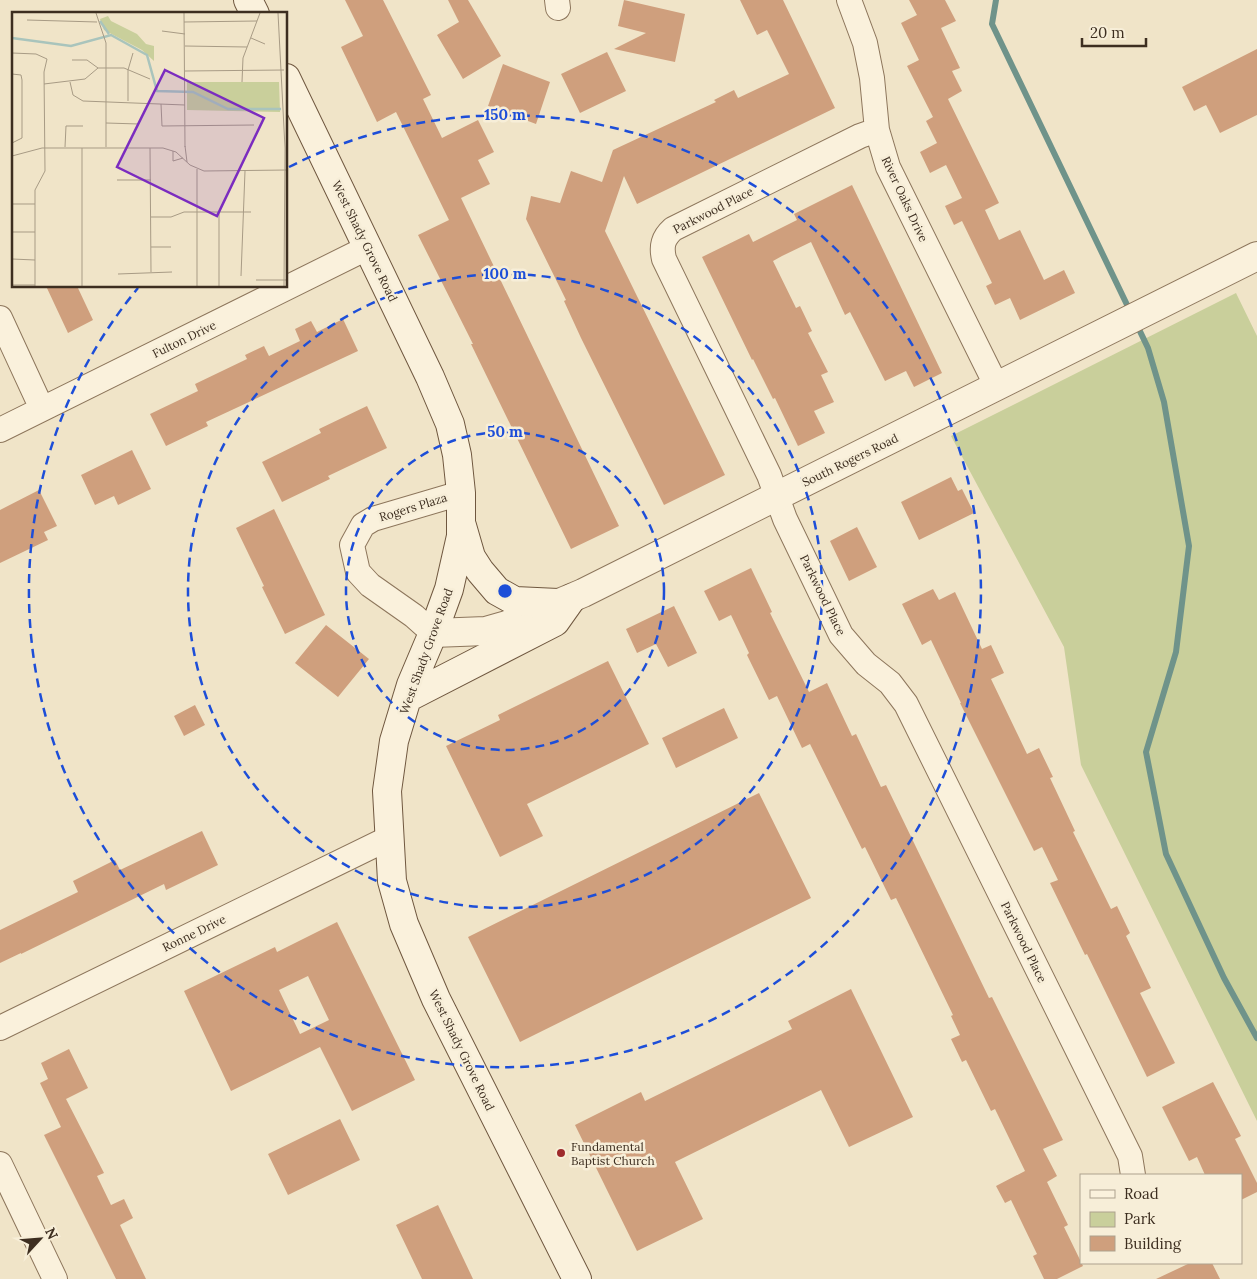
<svg xmlns="http://www.w3.org/2000/svg" width="1257" height="1279" viewBox="0 0 1257 1279" font-family="Lora,serif">
<rect width="100%" height="100%" fill="#f0e4c8"/>
<path fill="#c9cf9b" d="M1236 293 1257 336V1121L1081 765 1064 647 951 436Z"/>
<g fill="none" stroke-linecap="round" stroke-linejoin="round">
<path stroke="#6f938a" stroke-width="6" d="M996 0 992 24 1130 311
M1136 323 1148 348 1164 402 1189 546 1176 652 1146 752 1166 854 1224 978 1257 1038"/>
</g>
<path fill="#cf9f7d" fill-rule="evenodd" d="M345 0H383L431 95 423 99 442 138 478 120 494 152 478 160 490 184 461 198 619 526 571 549 471 344H473L418 235 449 220 396 112 377 122 341 47 363 36Z
M448 0H468L501 56 463 79 437 35 459 22Z
M624 0 685 14 675 62 614 49 646 33 618 26Z
M740 0H783L835 108 637 204 624 176 605 231 725 475 664 505 581 338 564 301 566 300 526 219 531 196 560 203 571 171 602 182 613 150 716 102 714 100 734 90 738 98 789 74 767 30 757 35Z
M909 0H945L956 21 941 28 960 68 952 71 962 91 948 99 999 203 985 210 999 240 1020 230 1044 280 1064 270 1075 293 1020 320 1010 298 995 305 986 286 992 283 962 221 954 225 945 206 962 198 946 165 930 173 920 152 937 143 926 121 933 117 907 66 919 60 901 23 917 15Z
M1257 49V115L1220 133 1206 105 1194 111 1182 87Z
M607 52 626 91 580 113 561 74Z
M503 64 550 82 536 124 488 106Z
M852 185 942 373 914 387 906 371 885 381 850 312 845 315 811 242 782 256 773 261 796 308 800 306 812 331 808 333 828 372 821 375 834 402 814 411 825 433 798 446 775 398 773 399 753 359 752 360 702 257 749 234 753 242 797 220 794 214Z
M46 286H77L93 320 68 333Z
M343 319 358 351 206 422 208 426 166 446 150 414 198 391 195 384 247 359 245 355 264 346 269 356 300 341 295 329 311 321 317 332Z
M367 406 387 448 328 476 330 479 282 502 262 462 321 433 319 429Z
M132 450 151 489 118 505 114 496 95 505 81 475Z
M951 477 958 491 962 489 974 513 919 540 901 502Z
M39 490 57 526 44 532 48 540 0 563V510Z
M274 509 325 615 285 634 262 587 264 586 236 528Z
M857 527 877 567 849 581 830 541Z
M751 568 772 612 770 613 809 692 827 683 852 736 856 734 881 787 886 785 989 998 992 997 1063 1140 1043 1149 1057 1176 1047 1182 1068 1225 1064 1227 1083 1266 1057 1279H1044L1033 1256 1037 1254 1011 1200 1005 1203 996 1186 1025 1171 995 1109 991 1111 966 1060 962 1062 951 1039 960 1035 951 1016 953 1015 896 898 891 900 865 847 862 849 810 744 802 748 777 696 769 700 747 655 749 653 731 615 719 621 704 591Z
M933 589 939 600 955 592 982 649 991 645 1004 673 991 679 1027 754 1039 748 1053 777 1050 778 1075 831 1073 832 1111 909 1117 906 1130 933 1126 936 1151 988 1140 993 1175 1063 1147 1077 1087 954 1085 955 1050 883 1058 880 1042 847 1034 851 960 703H961L931 640 922 645 902 604Z
M674 606 697 653 668 667 656 644 637 653 626 629Z
M326 625 369 659 338 697 295 663Z
M608 661 649 744 527 804 543 836 500 857 446 746 500 720 498 715Z
M195 705 205 725 184 736 174 716Z
M724 708 738 738 676 768 662 738Z
M759 793 811 898 520 1042 468 937Z
M202 831 218 865 166 890 164 884 21 954V953L0 963V930L78 892 73 881 115 860 120 870Z
M337 922 415 1080 352 1111 320 1047 231 1091 184 991 275 947 277 952ZM308 976 329 1020 300 1034 279 990Z
M851 989 913 1117 849 1147 821 1090 675 1162 703 1219 637 1251 575 1125 641 1092 645 1101 792 1029 788 1021Z
M69 1049 88 1088 66 1099 104 1173 97 1176 111 1205 124 1199 133 1218 120 1225 146 1279H116L44 1135 61 1127 40 1083 48 1079 41 1063Z
M1213 1082 1241 1136 1235 1139 1257 1183V1192L1241 1200V1175H1205L1197 1157 1189 1161 1162 1107Z
M340 1119 360 1160 288 1195 268 1154Z
M438 1205 473 1279H422L396 1225Z
M1190 1263H1212L1220 1279H1156Z"/>
<g fill="none" stroke-linecap="round" stroke-linejoin="round">
<defs>
<path id="minor" d="M557 0 558 8
M849 0 865 43 872 78 877 130 888 167 997 387
M877 130 860 136 673 229C663 238 661 246 664 259L769 475 785 519 841 635 866 664 890 683 906 704 1130 1156 1133 1175
M0 318 42 409
M0 430 369 247
M433 633 414 616 370 585 358 572 352 545 363 525 373 519 461 493
M0 1028 389 838
M0 1164 55 1279"/>
<path id="tertiary" d="M433 633 486 631 507 625 583 593 1257 256"/>
<path id="secondary" d="M248 0 255 14
M286 78 430 377 450 424 457 455 461 493V536L449 589 433 633 411 685 394 741 387 791 392 881 404 924 436 999 577 1279
M462 526 471 557 480 571 497 591 515 601 558 603
M407 698 555 622 572 598"/>
</defs>
<use href="#minor" stroke="#8d765c" stroke-width="26"/>
<use href="#tertiary" stroke="#8d765c" stroke-width="30"/>
<use href="#secondary" stroke="#6f573f" stroke-width="30"/>
<use href="#minor" stroke="#faf1dc" stroke-width="24"/>
<use href="#tertiary" stroke="#faf1dc" stroke-width="28"/>
<use href="#secondary" stroke="#faf1dc" stroke-width="28"/>
</g>
<g fill="none" stroke="#1d4ed8" stroke-width="2.5" stroke-dasharray="9 6">
<circle cx="505" cy="591" r="159"/>
<circle cx="505" cy="591" r="317"/>
<path d="M289 167A476 476 0 1 1 138 288"/>
</g>
<circle fill="#9e2a2b" stroke="#f7eed8" stroke-width="2" cx="561" cy="1153" r="5"/>
<g text-anchor="middle" dominant-baseline="central" stroke-width="5" stroke-linejoin="round" paint-order="stroke">
<g font-size="12" fill="#3d2e20" stroke="#f7eed8">
<text transform="translate(905 199) rotate(65)">River Oaks Drive</text>
<text transform="translate(713 210) rotate(-27)">Parkwood Place</text>
<text transform="translate(365 241) rotate(64)">West Shady Grove Road</text>
<text transform="translate(184 339) rotate(-26)">Fulton Drive</text>
<text transform="translate(850 460) rotate(-26)">South Rogers Road</text>
<text transform="translate(413 507) rotate(-17)">Rogers Plaza</text>
<text transform="translate(823 595) rotate(64)">Parkwood Place</text>
<text transform="translate(426 651) rotate(-70)">West Shady Grove Road</text>
<text transform="translate(194 933) rotate(-26)">Ronne Drive</text>
<text transform="translate(1024 942) rotate(64)">Parkwood Place</text>
<text transform="translate(462 1050) rotate(64)">West Shady Grove Road</text>
</g>
<g font-size="12" fill="#3d2e20" stroke="#f7eed8" text-anchor="start">
<text x="571" y="1146">Fundamental<tspan x="571" dy="14">Baptist Church</tspan></text>
</g>
</g>
<g transform="translate(12 12)">
<rect width="275" height="275" fill="#f0e4c8"/>
<path d="M96 4 99 9 125 22 134 32 142 34V49L130 38 92 18 88 7ZM175 70H267L268 100 175 98Z" fill="#c9cf9b"/>
<path fill="none" stroke="#a9c4bc" stroke-width="2.5" d="M88 9 97 22M0 26 59 34 99 23 135 43 145 79 181 80 216 97H269"/>
<path fill="none" stroke="#a89b85" stroke-width="1" d="M84 1 94 31V135M172 1 173 135M266 1 273 136 272 274M15 8 85 10M172 10 245 9M150 19 173 22M239 26 253 32M173 34 235 35M0 41 24 42 35 47 32 60 33 159 23 178V274M60 48H75L86 56H112L138 67M173 59 272 58M0 62 9 63 10 68V126L0 131M58 70 61 83 71 89 173 93M230 70 231 46 248 1M32 72 73 67 86 56M116 89V58L121 41M149 92 150 114 242 113M94 111 127 112M173 134 175 150M53 135 54 114H71M138 136 139 260M161 139V149L171 146M0 144 30 136H151L164 140 178 153 192 159 275 158M105 168H139M0 192H23M139 205H159L172 200H239M0 220H23M139 235H159M0 247 23 248M106 262 160 260M229 264 233 159M244 268H275M0 273H23M70 274V136M185 274V157M207 274V200"/>
<path fill="#7b2cbf" fill-opacity="0.15" stroke="#7b2cbf" stroke-width="2.5" d="M153 58 252 106 205 204 105 155Z"/>
<rect width="275" height="275" fill="none" stroke="#3d2e20" stroke-width="2.5"/>
</g>
<circle cx="505" cy="591" r="8" fill="#1d4ed8" stroke="#f7eed8" stroke-width="2.5"/>
<g font-size="15" text-anchor="middle" font-weight="bold" fill="#1d4ed8" stroke="#f7eed8" stroke-width="5" stroke-linejoin="round" paint-order="stroke">
<text x="505" y="120">150 m</text>
<text x="505" y="279">100 m</text>
<text x="505" y="437">50 m</text>
</g>
<rect x="1080" y="1174" width="162" height="90" fill="#f7eed8" stroke="#ada18e"/>
<rect x="1090" y="1190" width="25" height="8" fill="#faf1dc" stroke="#ada18e"/>
<text x="1124" y="1199" font-size="15" fill="#3d2e20">Road</text>
<rect x="1090" y="1212" width="25" height="15" fill="#c9cf9b" stroke="#ada18e"/>
<text x="1124" y="1224" font-size="15" fill="#3d2e20">Park</text>
<rect x="1090" y="1236" width="25" height="15" fill="#cf9f7d" stroke="#ada18e"/>
<text x="1124" y="1249" font-size="15" fill="#3d2e20">Building</text>
<g transform="translate(40 1239) rotate(64)" stroke="#f7eed8" stroke-width="4" paint-order="stroke">
<path d="M0-4L9 19L0 12L-9 19Z" fill="#3d2e20"/>
<text y="-8" font-size="14" font-weight="bold" text-anchor="middle" fill="#3d2e20">N</text>
</g>
<path d="M1082 38v8h64v-8" fill="none" stroke="#3d2e20" stroke-width="2.5"/>
<text x="1090" y="38" font-size="15" fill="#3d2e20" stroke="#f7eed8" stroke-width="4" paint-order="stroke">20 m</text>
</svg>
